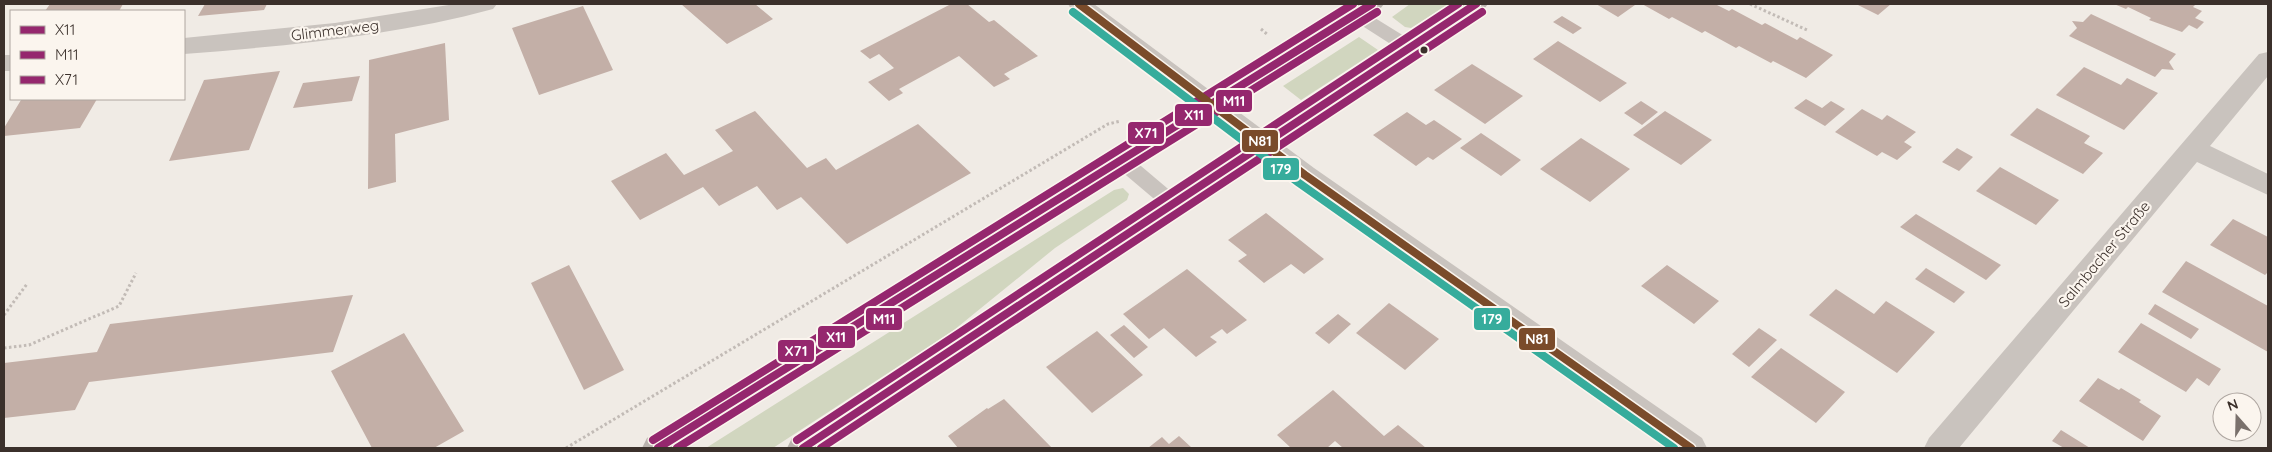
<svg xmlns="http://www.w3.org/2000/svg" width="2272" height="452" viewBox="0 0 2272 452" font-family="Quicksand,sans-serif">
<rect width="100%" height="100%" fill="#f0ebe5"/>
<path fill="#d1d6bf" d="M1410 4H1449L1411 28 1405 27 1392 17Z
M1359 37 1378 50 1301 100 1283 86Z
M1123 188 1129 194 1127 200 1055 248 954 330 773 448H706L1114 190Z"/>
<path fill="#c3afa7" d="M50 4H123L119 11H45Z
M205 4H267L264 10 198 16Z
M681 4H755L773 19 727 44Z
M951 4H967L989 22 994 20 1038 56 1004 74 1010 79 994 87 959 56 899 89 903 93 889 101 868 82 894 68 879 54 870 59 860 51Z
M1596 4H1632L1635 5 1618 17Z
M1642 4H1715L1729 11 1732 9 1762 25 1765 23 1797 40 1800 37 1833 55 1806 78 1773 61 1771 63 1739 46 1736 48 1705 31 1702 33 1672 17 1669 19Z
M1856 4H1891L1878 15Z
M2114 4H2192L2195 5 2193 7 2202 11 2195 18 2204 22 2197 29 2189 25 2182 32 2149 20 2151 18 2128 7 2126 9Z
M583 6 613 70 539 95 512 28Z
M2091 14 2176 54 2169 62 2174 70 2162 69 2155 77 2069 36 2077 28 2072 21 2083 22Z
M1562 16 1582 28 1573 34 1553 22Z
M1558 41 1627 83 1600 102 1533 59Z
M445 43 449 120 395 134 396 182 368 189 369 60Z
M1472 64 1523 96 1485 124 1434 90Z
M2084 67 2121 85 2127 78 2158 93 2124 130 2056 95Z
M280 71 249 150 169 161 204 80Z
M360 76 352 101 293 108 303 83Z
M36 99H97L80 128 4 136V128L21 100Z
M1806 99 1822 108 1831 101 1845 109 1825 126 1794 108Z
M1641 101 1658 112 1642 125 1624 113Z
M2037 108 2090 136 2084 143 2103 153 2083 174 2010 135Z
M1862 109 1882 120 1887 115 1916 132 1904 142 1912 147 1897 160 1882 152 1877 156 1835 132Z
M755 111 807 168 826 158 836 170 918 124 971 173 847 244 801 197 777 210 757 186 719 206 703 187 640 220 611 181 666 153 684 175 733 151 715 130Z
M1665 111 1712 140 1681 165 1633 135Z
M1407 112 1426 125 1434 120 1462 139 1433 160 1428 157 1416 166 1373 135Z
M1481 133 1521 160 1501 176 1460 148Z
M1581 138 1630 169 1590 202 1540 169Z
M1957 148 1973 157 1959 171 1942 162Z
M2000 167 2059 200 2036 225 1976 191Z
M1266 213 1324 259 1304 274 1291 264 1264 283 1238 261 1247 255 1228 240Z
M1916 214 2001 265 1986 280 1900 227Z
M2233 219 2268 237V272L2265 275 2210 245Z
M2186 261 2268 306V352L2162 292Z
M569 265 624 370 584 390 531 283Z
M1667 265 1719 301 1694 324 1641 286Z
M1926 268 1965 292 1954 303 1915 279Z
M1187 269 1247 320 1227 334 1222 329 1210 337 1217 342 1196 357 1164 328 1149 339 1123 314Z
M1836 289 1874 314 1886 301 1935 332 1897 373 1809 315Z
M353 295 333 352 89 382 75 410 4 418V363L97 352 110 324Z
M1389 303 1439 339 1405 370 1356 333Z
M2155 304 2199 329 2191 339 2148 314Z
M1338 314 1351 324 1329 344 1315 333Z
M2141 323 2221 369 2209 386 2197 378 2186 392 2118 352Z
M1124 325 1148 347 1134 358 1110 335Z
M1759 328 1777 340 1749 367 1732 354Z
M1097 331 1143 375 1092 413 1046 367Z
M404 333 464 431 434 448H372L331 371Z
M1781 348 1845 392 1816 423 1751 377Z
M2098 378 2119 390 2121 388 2141 400 2139 402 2161 416 2143 441 2079 401Z
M1333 390 1384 436 1398 425 1426 448H1343L1335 441 1327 448H1291L1277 435Z
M1004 399 1052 448H958L948 436 987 408 988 409Z
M2061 430 2090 448H2064L2052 441Z
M1179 436 1192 448H1148L1162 437 1169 444Z"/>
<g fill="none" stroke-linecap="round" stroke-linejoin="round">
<path stroke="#c2bbb6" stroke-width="3" stroke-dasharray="2.5 2.5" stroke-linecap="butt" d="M1750 4 1807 30
M1261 29 1268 35
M4 315 27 284
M4 348 29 345 119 306 136 273
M566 448 1108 124 1121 121"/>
<path fill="#c9c3be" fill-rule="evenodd" d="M1356 8 1362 10 1417 44 1419 48 1417 52 1410 54 1403 52 1350 18 1347 14 1350 10Z
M1121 153 1128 155 1180 199 1183 204 1180 209 1173 212 1166 209 1114 165 1111 160 1114 155Z"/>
<path fill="#c9c3be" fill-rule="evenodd" d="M455 4H497L493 9C393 36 287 46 184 54V38L335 23Z
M2268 52V76L2210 146 2268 174V195L2197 162 1959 448H1924L1929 438 2259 54Z
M4 55H11V71H4Z"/>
<path fill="#c9c3be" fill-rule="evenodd" d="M1068 4H1094L1314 168 1702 438 1707 448H1666C1465 305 1264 163 1071 9Z"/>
<path fill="#bab3ae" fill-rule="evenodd" d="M1356 4H1384L1380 9 684 448H642L647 438Z
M1460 4H1488L1484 9 829 448H787L792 438Z"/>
<defs>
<path id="bus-1" d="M658 448 1372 4
M803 448 1476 4"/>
<path id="bus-2" d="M677 448 1377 12
M821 448 1482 12"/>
<path id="bus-3" d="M653 440 1353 4
M797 440 1458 4"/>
<path id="bus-4" d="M1079 4 1305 175 1691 448"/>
<path id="bus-5" d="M1073 12 1299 183 1674 448"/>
</defs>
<use href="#bus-1" stroke="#fbf5ee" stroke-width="11"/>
<use href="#bus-2" stroke="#fbf5ee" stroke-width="11"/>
<use href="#bus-3" stroke="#fbf5ee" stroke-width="11"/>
<use href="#bus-4" stroke="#fbf5ee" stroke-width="11"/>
<use href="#bus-5" stroke="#fbf5ee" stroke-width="11"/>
<use href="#bus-1" stroke="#95276e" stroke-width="8"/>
<use href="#bus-2" stroke="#95276e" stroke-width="8"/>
<use href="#bus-3" stroke="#95276e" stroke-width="8"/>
<use href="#bus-4" stroke="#7a4b2a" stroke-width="8"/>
<use href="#bus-5" stroke="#36ac9c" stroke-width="8"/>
</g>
<circle fill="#3b302b" stroke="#fbf5ee" stroke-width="2" cx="1424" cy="50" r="4.5"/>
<g text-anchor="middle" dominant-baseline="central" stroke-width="4.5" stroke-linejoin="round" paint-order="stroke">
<g font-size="15" fill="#3b302b" stroke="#fbf5ee">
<text transform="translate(335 30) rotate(-7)">Glimmerweg</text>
<text transform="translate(2104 254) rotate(-50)">Salmbacher Straße</text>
</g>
</g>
<g stroke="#fbf5ee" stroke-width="2">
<rect x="1215" y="89" width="38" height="24" rx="5" fill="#95276e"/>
<rect x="1174" y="103" width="39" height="24" rx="5" fill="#95276e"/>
<rect x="1127" y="121" width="38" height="24" rx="5" fill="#95276e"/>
<rect x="1241" y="129" width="38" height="24" rx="5" fill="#7a4b2a"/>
<rect x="1262" y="157" width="38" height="24" rx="5" fill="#36ac9c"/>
<rect x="865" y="307" width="38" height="24" rx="5" fill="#95276e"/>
<rect x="1473" y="307" width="38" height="24" rx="5" fill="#36ac9c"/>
<rect x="817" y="325" width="39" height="24" rx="5" fill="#95276e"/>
<rect x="1518" y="327" width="38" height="24" rx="5" fill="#7a4b2a"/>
<rect x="777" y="339" width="38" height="24" rx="5" fill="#95276e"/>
</g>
<g font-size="14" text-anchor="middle" font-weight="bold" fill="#fff">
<text x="1234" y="106">M11</text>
<text x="1194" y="120">X11</text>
<text x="1146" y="138">X71</text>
<text x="1260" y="146">N81</text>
<text x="1281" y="174">179</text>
<text x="884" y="324">M11</text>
<text x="1492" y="324">179</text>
<text x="836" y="342">X11</text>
<text x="1537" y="344">N81</text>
<text x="796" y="356">X71</text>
</g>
<rect width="2272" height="452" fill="none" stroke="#3b302b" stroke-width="10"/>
<rect x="10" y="10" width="175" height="90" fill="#fbf5ee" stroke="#aea6a0"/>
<rect x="20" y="26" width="25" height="8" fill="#95276e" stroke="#aea6a0"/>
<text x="55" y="35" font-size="15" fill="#3b302b">X11</text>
<rect x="20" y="51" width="25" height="8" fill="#95276e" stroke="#aea6a0"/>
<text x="55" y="60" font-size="15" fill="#3b302b">M11</text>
<rect x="20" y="76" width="25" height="8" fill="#95276e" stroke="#aea6a0"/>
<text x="55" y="85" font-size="15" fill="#3b302b">X71</text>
<g transform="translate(2237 417) rotate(340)"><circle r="24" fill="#fbf5ee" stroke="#aea6a0"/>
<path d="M0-4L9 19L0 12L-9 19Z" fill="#7a716c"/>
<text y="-8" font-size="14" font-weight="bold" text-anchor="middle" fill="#3b302b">N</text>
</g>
</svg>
